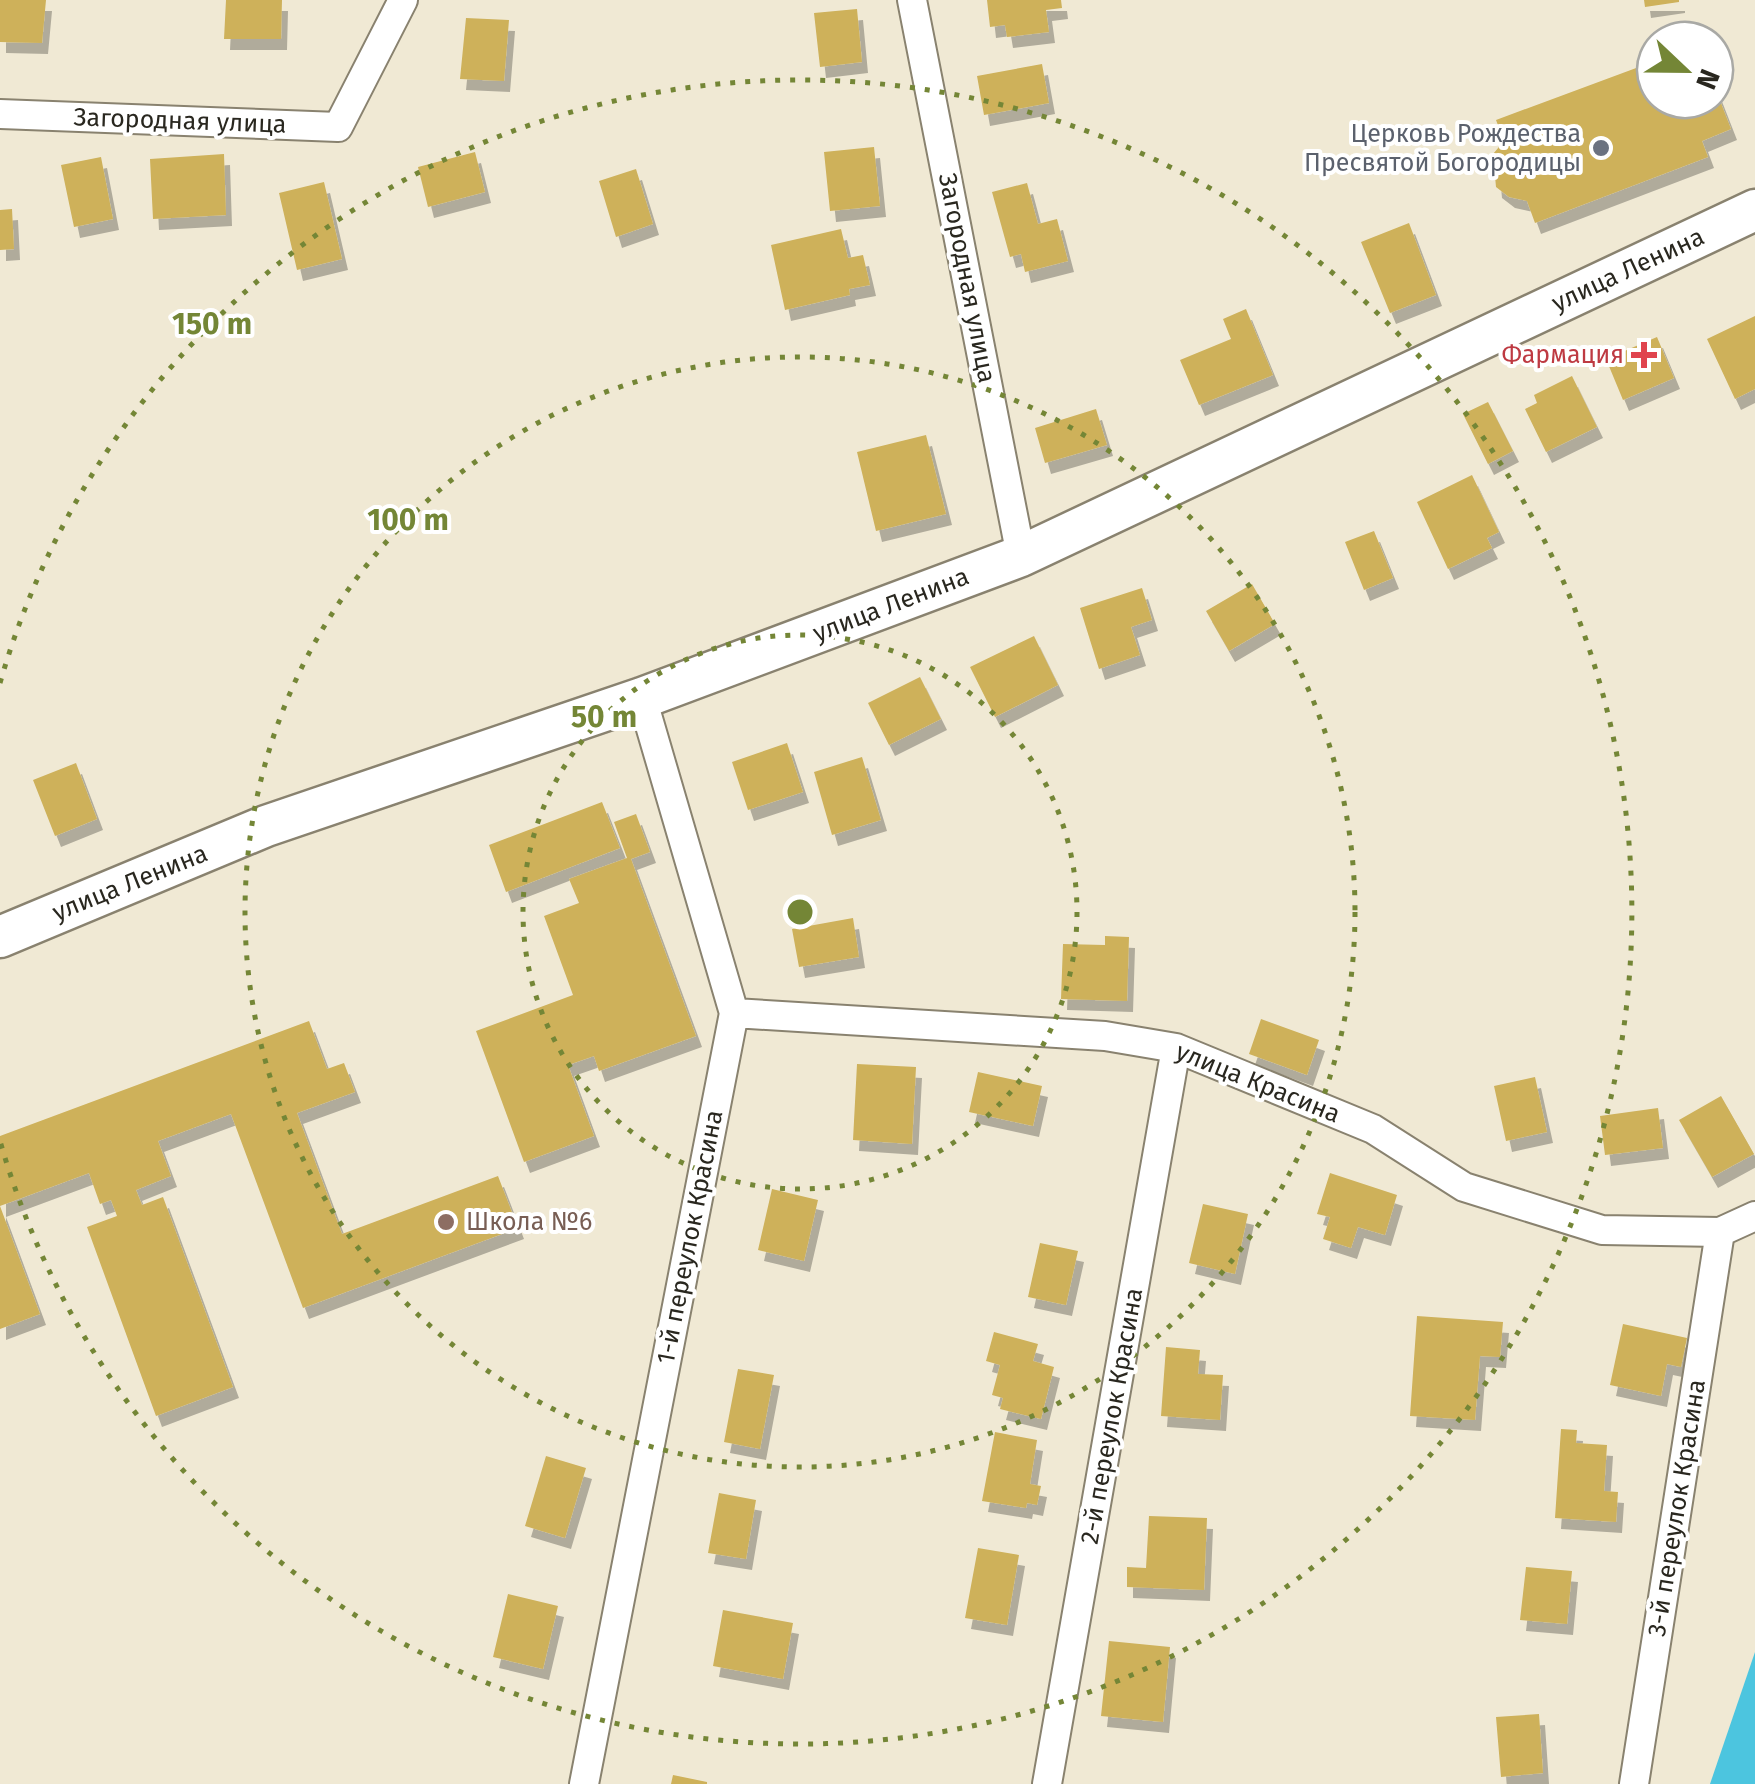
<svg xmlns="http://www.w3.org/2000/svg" width="1755" height="1784" viewBox="0 0 1755 1784" font-family="'Fira Sans',sans-serif">
<defs>
<filter id="shadow"><feDropShadow dx="6" dy="11" stdDeviation="0" flood-color="#0004"/></filter>
</defs>
<rect width="100%" height="100%" fill="#f0e9d4"/>
<path fill="#4cc5df" d="M1755 1652V1784H1710Z"/>
<path fill="#ceb15a" filter="url(#shadow)" d="M0 0H46L42 43 0 42Z
M226 0H282L281 39H224Z
M987 0H1061L1062 8 1046 10 1049 32 1007 37 1005 25 990 27Z
M1644 0H1679V2L1645 7Z
M857 9 862 62 820 67 814 13Z
M466 18 509 20 504 81 460 79Z
M1655 61V100H1715V88L1731 129 1702 141 1708 157 1535 223 1527 201 1509 197 1496 187 1493 154 1504 141 1496 120Z
M1042 64 1049 103 984 115 977 76Z
M874 147 880 206 830 211 824 152Z
M475 152 485 192 428 207 418 167Z
M224 154 226 215 153 219 150 159Z
M101 157 113 219 74 227 61 165Z
M636 169 653 224 616 237 599 181Z
M324 182 342 259 297 270 279 193Z
M1027 183 1038 224 1057 219 1068 261 1025 272 1021 254 1010 257 992 192Z
M12 209 14 249 0 250V210Z
M1409 223 1436 295 1390 313 1361 242Z
M841 229 848 258 863 255 870 285 849 289 850 295 785 310 771 245Z
M1246 309 1273 375 1199 405 1180 360 1231 339 1223 319Z
M1755 316V389L1735 399 1707 339Z
M1657 337 1674 378 1623 400 1606 359Z
M1572 376 1597 427 1546 452 1525 409 1537 403 1534 395Z
M1488 402 1513 451 1488 464 1463 414Z
M1096 409 1107 445 1045 463 1035 428Z
M926 435 946 514 876 531 857 452Z
M1472 475 1499 532 1487 538 1492 548 1448 569 1417 502Z
M1374 531 1393 578 1364 590 1345 542Z
M1252 584 1275 624 1229 651 1206 611Z
M1142 588 1152 620 1131 627 1140 655 1099 669 1080 608Z
M1034 636 1058 685 995 717 970 667Z
M920 677 941 719 889 745 868 703Z
M787 743 803 792 748 810 732 762Z
M862 757 881 820 832 835 814 772Z
M76 763 97 819 55 836 33 780Z
M602 802 620 848 506 892 489 845Z
M636 814 650 852 631 859 696 1036 599 1071 594 1056 568 1065 594 1136 524 1162 476 1031 573 995 544 916 579 903 569 879 627 858 614 822Z
M853 918 859 957 799 967 792 929Z
M1105 936 1129 937 1127 1001 1061 999 1063 944 1105 945Z
M1261 1019 1319 1040 1307 1075 1249 1054Z
M309 1021 327 1069 344 1063 355 1092 297 1113 342 1234 498 1176 518 1228 303 1308 231 1114 158 1141 171 1176 136 1190 142 1205 163 1197 233 1387 156 1416 87 1227 117 1216 111 1200 100 1204 89 1173 0 1206V1136Z
M857 1064 916 1067 912 1144 853 1140Z
M978 1072 1042 1086 1033 1126 969 1112Z
M1535 1077 1547 1132 1506 1141 1494 1086Z
M1721 1096 1754 1154 1712 1177 1679 1120Z
M1658 1108 1663 1148 1605 1155 1600 1116Z
M1330 1173 1397 1195 1385 1235 1358 1227 1351 1248 1323 1239 1330 1217 1317 1214Z
M772 1189 818 1200 804 1261 758 1250Z
M1203 1204 1248 1214 1235 1274 1189 1263Z
M0 1206 40 1314 0 1329Z
M1040 1243 1078 1251 1066 1305 1028 1297Z
M1417 1316 1503 1322 1500 1357 1480 1356 1475 1420 1410 1416Z
M1623 1324 1687 1338 1681 1367 1667 1364 1661 1396 1610 1385Z
M994 1332 1038 1344 1033 1361 1054 1367 1041 1419 1000 1409 1003 1398 992 1395 1000 1365 986 1361Z
M1166 1347 1200 1350 1198 1374 1223 1375 1220 1420 1161 1416Z
M738 1369 774 1375 760 1449 724 1442Z
M1561 1429 1577 1430 1576 1443 1607 1445 1604 1491 1618 1492 1616 1522 1555 1518Z
M995 1432 1037 1440 1030 1484 1041 1486 1037 1505 1027 1503 1026 1508 982 1501Z
M546 1456 586 1468 565 1538 525 1526Z
M719 1493 756 1500 746 1559 708 1553Z
M1149 1516 1207 1518 1204 1590 1127 1587V1567L1146 1568Z
M978 1548 1019 1555 1007 1625 965 1618Z
M1526 1567 1572 1571 1567 1624 1520 1620Z
M508 1594 558 1606 543 1669 493 1657Z
M723 1610 793 1623 783 1679 713 1666Z
M1109 1641 1170 1647 1163 1722 1101 1716Z
M1539 1714 1543 1773 1501 1777 1496 1717Z
M673 1775 707 1782V1784H671Z"/>
<g fill="none" stroke-linecap="round" stroke-linejoin="round">
<defs>
<path id="minor" d="M912 0 1021 556
M0 114 338 127 403 0
M734 1013 1105 1036 1176 1048 1373 1129 1464 1187 1602 1230 1720 1232 1755 1216
M584 1784 734 1013 642 698
M1047 1784 1176 1048
M1634 1784 1720 1232"/>
<path id="secondary" d="M0 937 266 826 642 698 1021 556 1755 210"/>
</defs>
<use href="#minor" stroke="#89826f" stroke-width="32"/>
<use href="#secondary" stroke="#89826f" stroke-width="45"/>
<use href="#minor" stroke="#fff" stroke-width="28"/>
<use href="#secondary" stroke="#fff" stroke-width="40"/>
</g>
<g fill="none" stroke="#748636" stroke-width="5" stroke-dasharray="5 10">
<circle cx="800" cy="912" r="277"/>
<circle cx="800" cy="912" r="555"/>
<path d="M0 683A832 832 0 1 1 0 1141"/>
</g>
<circle fill="#6b7280" stroke="#fff" stroke-width="4" cx="1601" cy="148" r="10"/>
<path fill="#e0444e" stroke="#fff" stroke-width="4" d="M1639 340h10v10h10v10h-10v10h-10v-10h-10v-10h10z"/>
<circle fill="#8d6e63" stroke="#fff" stroke-width="4" cx="446" cy="1222" r="10"/>
<g text-anchor="middle" dominant-baseline="central" stroke-width="8" stroke-linejoin="round" paint-order="stroke">
<g font-size="25" fill="#29271f" stroke="#fff">
<text transform="translate(180 121) rotate(2)">Загородная улица</text>
<text transform="translate(1628 270) rotate(-25)">улица Ленина</text>
<text transform="translate(967 278) rotate(79)">Загородная улица</text>
<text transform="translate(891 605) rotate(-21)">улица Ленина</text>
<text transform="translate(130 883) rotate(-22)">улица Ленина</text>
<text transform="translate(1258 1083) rotate(22)">улица Красина</text>
<text transform="translate(690 1237) rotate(-79)">1-й переулок Красина</text>
<text transform="translate(1112 1416) rotate(-80)">2-й переулок Красина</text>
<text transform="translate(1677 1508) rotate(-81)">3-й переулок Красина</text>
</g>
<g font-size="25" fill="#5b616d" stroke="#fff" text-anchor="end">
<text x="1581" y="134">Церковь Рождества<tspan x="1581" dy="29">Пресвятой Богородицы</tspan></text>
</g>
<g font-size="25" fill="#be3a42" stroke="#fff" text-anchor="end">
<text x="1624" y="355">Фармация</text>
</g>
<g font-size="25" fill="#785e54" stroke="#fff" text-anchor="start">
<text x="466" y="1222">Школа №6</text>
</g>
</g>
<circle cx="800" cy="912" r="15" fill="#748636" stroke="#fff" stroke-width="5"/>
<g font-size="30" text-anchor="middle" font-weight="bold" fill="#748636" stroke="#fff" stroke-width="8" stroke-linejoin="round" paint-order="stroke">
<text x="212" y="334">150 m</text>
<text x="408" y="530">100 m</text>
<text x="604" y="727">50 m</text>
</g>
<g transform="translate(1685 70) rotate(112)"><circle r="48" fill="#ffffff" stroke="#a9a9a5" stroke-width="2.5"/>
<path d="M0-8L18 38L0 25L-18 38Z" fill="#748636"/>
<text y="-15" font-size="28" font-weight="bold" text-anchor="middle" fill="#29271f">N</text>
</g>
</svg>
